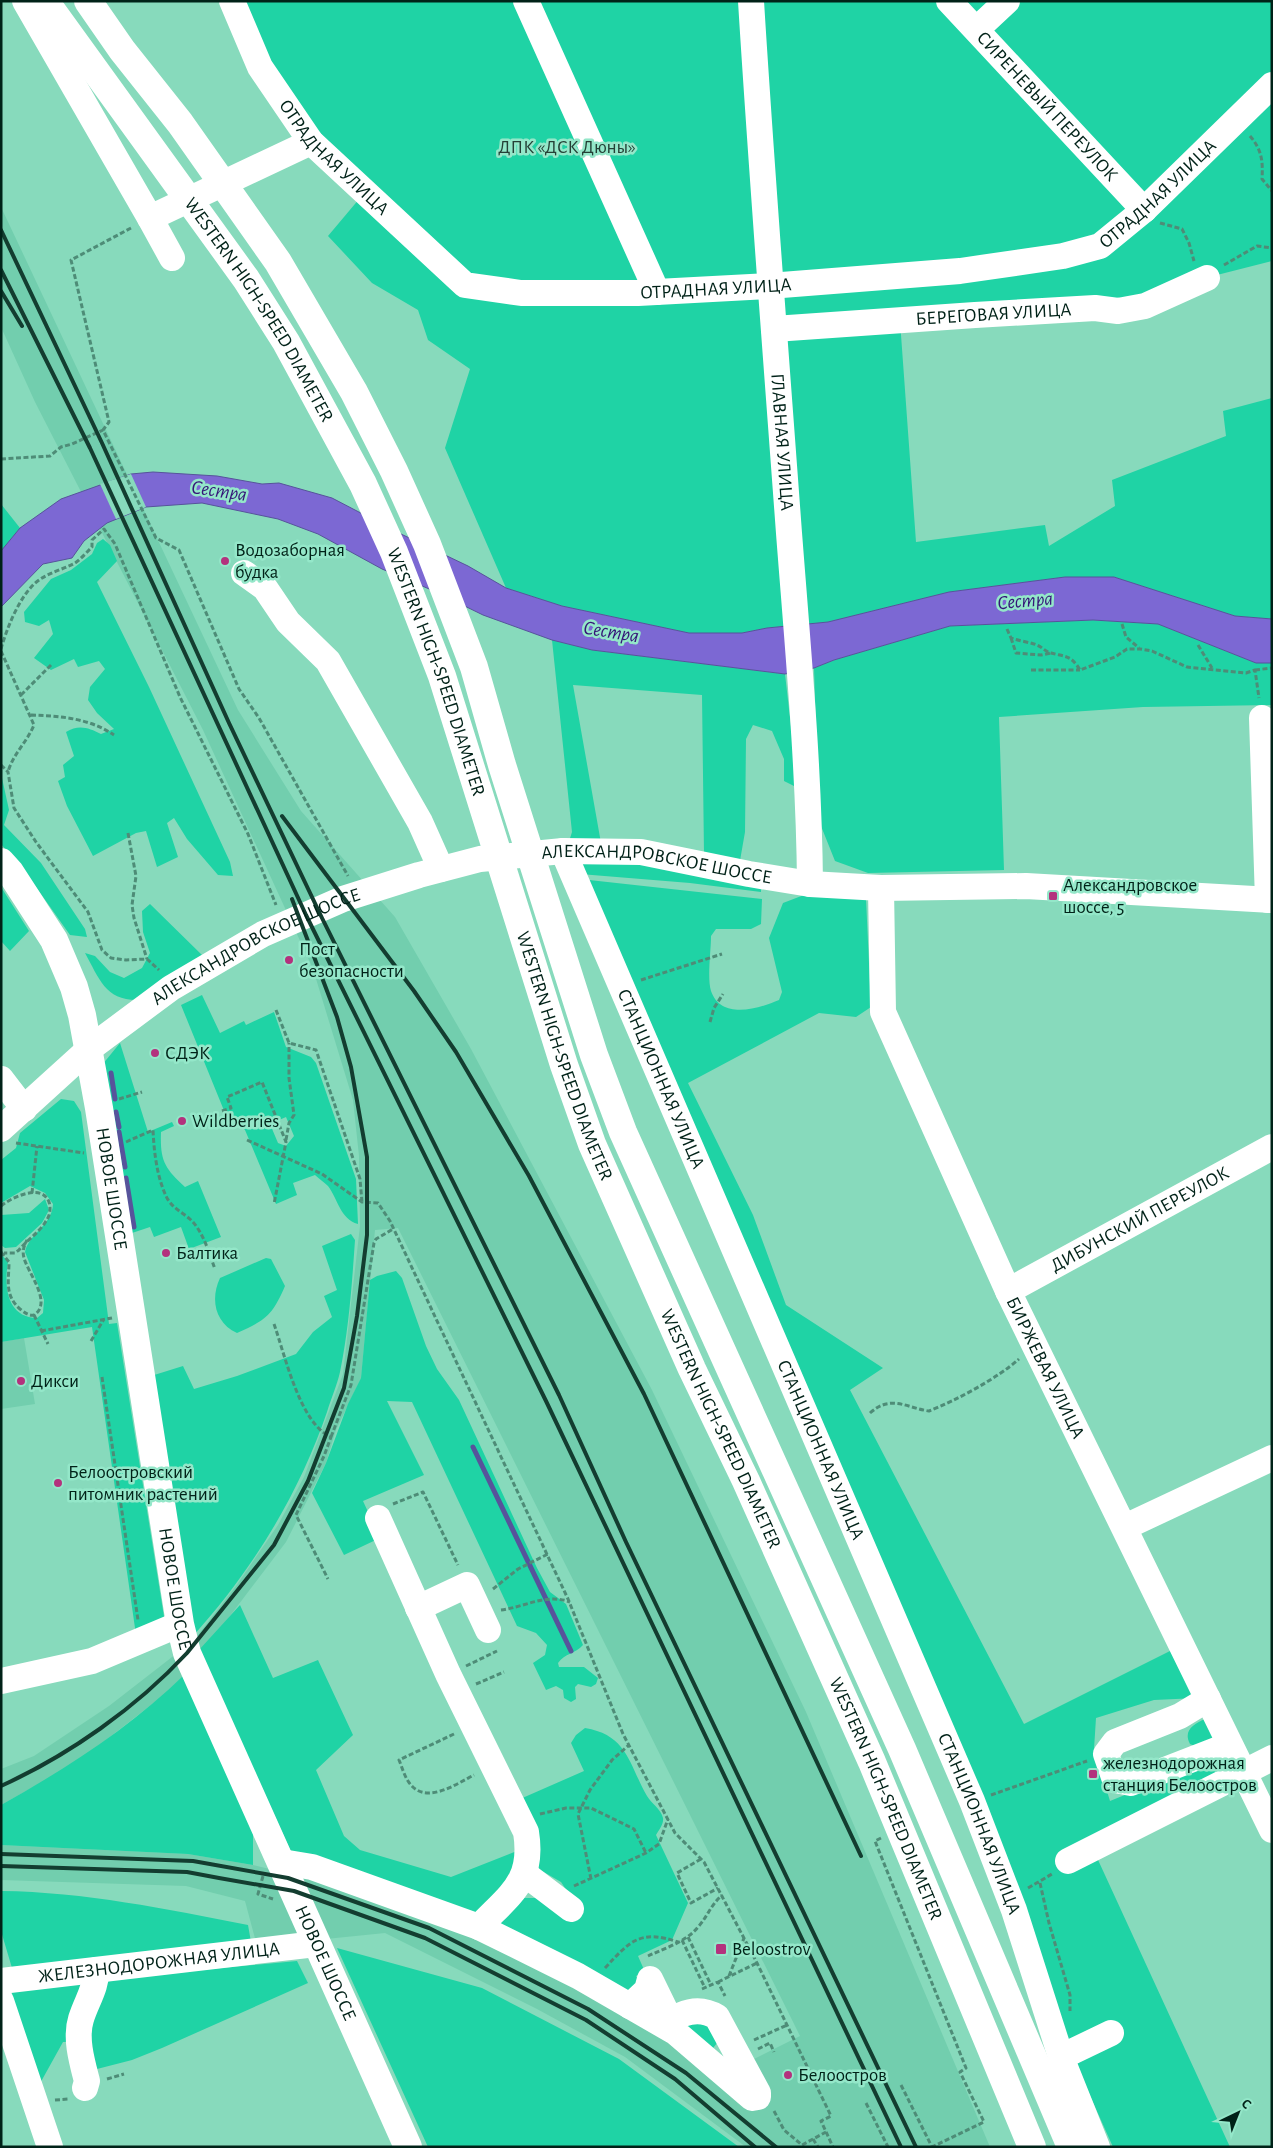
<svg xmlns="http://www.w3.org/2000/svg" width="1273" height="2148" viewBox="0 0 1273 2148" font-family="'Alegreya Sans',sans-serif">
<rect width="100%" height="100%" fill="#87dabc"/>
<path fill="#72ceae" d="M1 207 238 710 301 811 395 917 471 1049 652 1390 806 1712 990 2147H746L625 2057 537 2009 385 1933 257 1946 245 1901 186 1886 1 1880V1845L188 1854 253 1865 364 1892 550 1970 673 2039 723 2080 750 2061 800 2036 398 1228 375 1230 361 1378 336 1430 326 1463 286 1542 208 1645 185 1674 165 1694 93 1750 65 1769 1 1805V1769L34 1756 109 1706 194 1640 236 1586 278 1525 304 1477 343 1374 360 1226 359 1156 353 1100 313 969 203 730 35 402 1 327Z
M24 1338 35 1404 1 1409V1342Z"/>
<path fill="#1fd3a5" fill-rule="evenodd" d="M233 1H1272V261L1217 275 1164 298 900 321 916 542 1045 525 1049 546 1115 506 1112 480 1226 436 1223 411 1272 398V619L1235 616 1114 577H1065L949 592 828 622 767 628 742 633H689L562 606 506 588 445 448 470 369 428 340 418 310 372 283 328 236 365 192 314 145Z
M1 504 20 528 1 551Z
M103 539 110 545 117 561 97 582 149 687 230 862 233 876 218 875 187 839 174 818 167 823 178 857 157 867 146 831 136 833 93 856 67 806 58 781 65 777 63 765 74 756 66 732C79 724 89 728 101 734L114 729 97 713 88 700 90 687 105 669 99 661 78 667 74 659 51 670 34 658 53 634 49 620 39 626 25 622 24 612 51 579 71 570 92 554 97 543Z
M1093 620 1158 624 1256 663H1272V705L1143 707 999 717 1004 870 868 873 835 861 819 821 814 668 834 660 950 626Z
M552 640 592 650 785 674 798 788 784 781V759L772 731 753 725 746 739 745 832 738 872 566 851 572 832ZM573 685 702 695 704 854 601 843Z
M2 778 9 810 4 825 41 863 85 929 87 937 70 935 36 887 1 844Z
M575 863 645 864 761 888V892L690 883 580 874Z
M580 879 762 899 761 924 751 929H716L711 936C711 951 707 978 711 991 721 1020 758 1009 779 1000L782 992 769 938 783 903 804 895 866 899 871 1007 856 1017 819 1013 688 1083 753 1215 786 1305 883 1368 850 1390 1024 1724 1182 1645 1197 1698 1154 1700 1096 1718 1094 1749 1110 1801 1223 1755 1242 1770 1093 1849 1230 2147H1113L1066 2042Z
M1 887 29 931 10 951 1 941Z
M150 904 203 956 137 1000C105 1000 99 978 85 953L95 956 110 972 124 978 142 968 150 953 143 932 142 911Z
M202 995 220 1033 244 1021 246 1025 274 1012 286 1047 311 1057 316 1063 356 1179 358 1224C340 1219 338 1199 328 1186 324 1182 319 1179 315 1175L293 1183 297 1195 276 1204 245 1130 225 1113 181 1005ZM286 1117 294 1136 286 1146 278 1143 270 1124Z
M120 1043 148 1132 172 1122 174 1126 161 1132C160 1160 164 1168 185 1187L198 1181 221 1237 189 1249 181 1227 154 1237 150 1227 129 1234 102 1065Z
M61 1099 74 1101 81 1112 109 1324 117 1323 166 1629 137 1642 92 1327 1 1342V1254L8 1262C4 1285 6 1317 37 1318L43 1313 44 1300 25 1252C29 1233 52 1226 53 1204L45 1193 30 1186 1 1203V1160L16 1148 20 1133Z
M45 1199 49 1210 42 1223 16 1247 5 1248 1 1245V1215L29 1213Z
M351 1234 355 1240C352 1283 349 1329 340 1372 337 1385 331 1399 327 1412 299 1494 252 1571 193 1636L151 1376 183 1366 194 1389 237 1376 296 1354 313 1332 332 1317 324 1296 337 1290 322 1246Z
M266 1258 271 1259 285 1286C272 1316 266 1320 237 1333 215 1323 210 1299 220 1278Z
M396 1271 402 1278 426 1346 437 1369 459 1400 537 1568 550 1592 566 1604 583 1645C575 1654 565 1653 558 1663L559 1667H584L598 1678 596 1684 591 1687 578 1684 575 1687 576 1699 571 1702 564 1698 563 1690 556 1686 546 1690 533 1663 545 1655 547 1645 536 1633 517 1626 412 1402 387 1401 424 1475 363 1501 380 1538 344 1555 312 1493 326 1463 348 1404 361 1378 370 1280 377 1276Z
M240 1605 273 1678 318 1660 353 1735 316 1770 344 1836 360 1850 451 1877 527 1847 511 1803 584 1771 571 1743 576 1735 585 1728C628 1735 629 1765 647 1796 651 1803 661 1809 663 1818 664 1824 659 1830 656 1835L688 1903 672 1940 638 1956 645 1972 636 1976 642 1987 625 1997 495 1924 524 1898H535L577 1906 561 1882 542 1871 475 1915 293 1856 199 1650Z
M185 1674 253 1829V1865L188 1854 1 1845V1805C67 1768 130 1728 185 1674Z
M1205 1719 1216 1741 1199 1748 1190 1744C1183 1731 1193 1724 1205 1719Z
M1 1891C85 1892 166 1909 248 1925L251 1942 12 1968 1 1931Z
M337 1948 482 1988 619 2059 739 2147H428Z
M297 1961 308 1983 162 2048 132 2060 97 2069 88 2041 63 2042 38 2087 10 1988Z
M693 2021 708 2024 717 2043 710 2052 686 2027Z"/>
<path fill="#7c68d3" stroke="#57539b" d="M153 472 217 476 262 484 279 483 332 498 401 534 468 566 506 588 562 606 689 633H742L767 628 828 622 949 592 1065 577H1114L1235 616 1272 619V663H1256L1158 624 1093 620 950 626 834 660 814 668 785 674 592 650 552 640 483 615 434 591 382 569 318 534 278 519 202 503 146 507 107 523 84 541 72 558 43 564 1 607V551L20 528 61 499 131 474Z"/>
<path fill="#87dabc" d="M131 474 146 507 116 519 100 484Z"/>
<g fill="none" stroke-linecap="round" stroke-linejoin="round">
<path stroke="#57539b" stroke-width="5" d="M111 1073 115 1099
M116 1112 119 1127
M119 1132 125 1167
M126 1178 134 1227
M473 1447 571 1651"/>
<path stroke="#4e8c77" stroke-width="3" stroke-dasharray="5 2.5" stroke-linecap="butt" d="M1250 136C1262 150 1263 161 1262 179L1272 191
M1160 223 1182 229 1189 243 1194 261
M131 228 71 260 109 422 103 430 156 538 179 550 239 689 259 718 348 876
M1224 265 1257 246 1272 248
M1 459 50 456 61 447 72 444 103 430
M1122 624 1126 637 1139 648
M1007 629 1011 638C1019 641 1029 642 1037 645 1042 647 1046 652 1051 653 1066 657 1071 655 1080 670L1115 657 1127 649H1140L1152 651 1187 667 1246 673 1255 670 1259 698
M1011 638 1016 653 1041 655 1051 653
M1198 645 1212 668
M1 649C7 628 18 600 34 584 46 573 62 570 75 563 81 559 87 552 92 547V540L104 529 115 544 180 697 248 834 276 905
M1 651 34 725C27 742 13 754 8 772
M1031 670H1080
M1255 670 1272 668
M21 695 51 665
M31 715C60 716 89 718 114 735
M1 765 8 772 14 808 36 842 88 912 102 950 111 958 126 960 147 959 159 970
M128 833 136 876 132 905 134 918 147 959
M641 980 722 954
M276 1010 289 1043 316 1050 360 1179 362 1202
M710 1022 714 1008 723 994
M119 1099 142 1092
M222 1111 231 1108 227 1097 262 1082 286 1142 274 1204
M247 1140 322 1174 362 1202 378 1203 390 1221 568 1599 623 1734 675 1833 704 1862 757 1963 831 2116 821 2121 833 2147
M286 1140 289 1123 294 1115 289 1078V1043
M126 1142 153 1130C154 1152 157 1178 167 1198 173 1209 184 1213 192 1221 204 1234 209 1253 215 1269
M16 1143 84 1153
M32 1193 37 1146
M1 1206C12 1197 42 1183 49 1202 51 1208 50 1216 46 1221 40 1232 27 1240 19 1250L15 1253H4
M1 1252 9 1262C9 1280 4 1295 20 1309 25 1313 29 1316 34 1315 53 1303 28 1273 24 1258 22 1251 24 1246 27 1240
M34 1315 48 1344
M274 1324C285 1355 300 1424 331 1437L324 1456 296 1515 328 1579
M41 1331 112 1318
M91 1341 104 1319
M102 1377 138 1620
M870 1413C891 1394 907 1408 929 1411 955 1401 998 1378 1019 1359
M331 1437 351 1385 374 1243 376 1239 393 1229
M393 1504 423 1492 458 1565
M493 1589 518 1569 548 1554
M501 1610C525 1607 546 1593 570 1602
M466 1666 497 1651
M476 1684 504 1672
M454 1734 399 1760C402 1767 404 1775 408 1781 424 1807 456 1784 474 1775
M991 1795 1087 1761
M540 1814 566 1808H591L634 1829 646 1853
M881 1838 875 1841 966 2068 960 2072 984 2122 932 2147
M701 1859 677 1873 691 1903 718 1888
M263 1876 258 1894 273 1899
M591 1879 578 1814 590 1790 612 1760 629 1745
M1040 1883 1049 1923 1070 1995V2011
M574 1886 646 1853 659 1844 668 1819
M1028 1888 1052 1874
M688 1937 711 1985
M682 1940 705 1988
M648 1956C665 1948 686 1942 698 1927 708 1916 710 1906 722 1895
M605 1968C630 1941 640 1929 678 1942
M729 1976 744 1938
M718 1982 757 1963
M702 1989 718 1982 725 1996
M754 2040 787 2025
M758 2049 770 2043 774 2052
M107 2079 124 2074
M901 2085 932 2147
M55 2100 69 2099
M866 2103 888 2147
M774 2111 784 2130 802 2145 826 2132
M813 2139 818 2147"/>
<g stroke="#fff" stroke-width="26">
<path d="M25 1 150 218 311 142"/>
<path id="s1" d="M232 1 260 67 311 142 465 285 521 293H638L769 286 960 271 1063 256 1100 246 1144 210 1272 85"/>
<path d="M526 1 657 292"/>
<path id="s2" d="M751 1C762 179 776 356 789 533 798 650 809 767 810 884"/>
<path id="s3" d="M949 1 1144 210"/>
<path d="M977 29 1007 1"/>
<path d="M150 218 172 258"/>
<path id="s4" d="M774 329 975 315 1095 308 1118 311 1145 306 1207 278"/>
<path d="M244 573 265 588 288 622 328 661 420 822 441 869"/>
<path d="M1262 718 1268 900"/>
<path id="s5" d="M563 851 972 1801 1014 1910 1061 2057 1097 2147"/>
<path id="s6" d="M881 888 883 1012 1008 1291 1272 1830"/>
<path d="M1 1079 24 1109"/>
<path id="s7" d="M1 1129 89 1049 171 988 263 934 343 899 419 875 480 859 563 851 641 852 749 874 810 884 881 888 1026 886 1272 900"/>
<path id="s8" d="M1008 1291 1272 1147"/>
<path d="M378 1518 448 1674 526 1832C534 1882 510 1894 479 1927"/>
<path d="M1125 1527 1272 1458"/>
<path d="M418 1608 467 1585 488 1630"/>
<path d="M1 1681 92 1661 180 1624"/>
<path d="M1208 1699 1180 1716 1115 1742 1106 1754 1115 1780 1131 1783 1229 1745"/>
<path d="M1068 1861 1272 1758"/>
<path d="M282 1862 312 1867 479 1927 578 1976 675 2032 752 2098 758 2097V2093L717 2017C697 2005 681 2014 662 2024"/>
<path d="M525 1874 571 1909"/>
<path id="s9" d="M1 1981 316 1944"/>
<path d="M1 2001 50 2147"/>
<path d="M630 2006 647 1990 650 1979 670 2020"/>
<path d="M1061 2057 1111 2033"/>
<path d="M85 2088 87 2081C82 2062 75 2038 81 2019 86 2002 97 1987 96 1970"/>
</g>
<path stroke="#fff" stroke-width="28" id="s10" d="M1 862 10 872 54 940 74 987 82 1015 99 1108 180 1624 187 1653 408 2147"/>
<g stroke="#fff" stroke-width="28">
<path id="s11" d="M45 1 246 279 286 342 363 484 394 552 442 676 564 1065 592 1144 692 1369 746 1481 872 1762 1032 2147"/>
<path d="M88 1 122 50 180 123 278 262 354 392 394 471 427 544 474 667 502 765 594 1055 623 1132 902 1749 1071 2147"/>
</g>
<path stroke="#133d30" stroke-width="4" d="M1 230 102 443 229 723 322 918 559 1395 626 1542 916 2147
M1 270 90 448 306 915 546 1401 901 2147
M1 291 22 326
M282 816 414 991 456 1052 529 1176 644 1394 861 1856
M1 1786C69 1755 136 1708 187 1653L274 1545 308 1481 344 1388 357 1316 367 1235V1157L351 1067 337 1017 292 899
M1 1854 193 1861 288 1878 429 1928 588 2009 686 2073 776 2147
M1 1866 187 1872 219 1878 294 1891 425 1938 586 2020 675 2079 755 2147"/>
</g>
<g fill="#b3327d" stroke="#94e7c9" stroke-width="2">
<circle cx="225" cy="561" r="5"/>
<rect x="1048" y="891" width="10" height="10" rx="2.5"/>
<circle cx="289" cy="960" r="5"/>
<circle cx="155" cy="1053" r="5"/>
<circle cx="182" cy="1121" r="5"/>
<circle cx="166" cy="1253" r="5"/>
<circle cx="21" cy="1381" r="5"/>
<circle cx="58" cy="1483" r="5"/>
<rect x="1088" y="1769" width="10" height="10" rx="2.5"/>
<rect x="715" y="1943" width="12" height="12" rx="2.5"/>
<circle cx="788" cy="2075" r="5"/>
</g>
<g text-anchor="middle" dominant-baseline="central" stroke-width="5" stroke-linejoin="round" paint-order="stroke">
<g font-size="19" fill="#002218" stroke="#94e7c9">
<text stroke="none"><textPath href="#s3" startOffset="144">СИРЕНЕВЫЙ ПЕРЕУЛОК</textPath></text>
<text stroke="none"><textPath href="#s1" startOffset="189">ОТРАДНАЯ УЛИЦА</textPath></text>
<text stroke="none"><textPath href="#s1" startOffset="1089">ОТРАДНАЯ УЛИЦА</textPath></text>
<text stroke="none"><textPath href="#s1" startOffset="624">ОТРАДНАЯ УЛИЦА</textPath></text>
<text stroke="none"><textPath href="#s11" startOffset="376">WESTERN HIGH-SPEED DIAMETER</textPath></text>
<text stroke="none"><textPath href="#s4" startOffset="220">БЕРЕГОВАЯ УЛИЦА</textPath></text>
<text stroke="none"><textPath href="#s2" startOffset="442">ГЛАВНАЯ УЛИЦА</textPath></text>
<text stroke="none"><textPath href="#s11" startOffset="781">WESTERN HIGH-SPEED DIAMETER</textPath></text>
<text stroke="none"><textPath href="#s7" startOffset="736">АЛЕКСАНДРОВСКОЕ ШОССЕ</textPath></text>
<text stroke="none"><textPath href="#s7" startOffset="316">АЛЕКСАНДРОВСКОЕ ШОССЕ</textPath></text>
<text stroke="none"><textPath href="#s11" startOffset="1186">WESTERN HIGH-SPEED DIAMETER</textPath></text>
<text stroke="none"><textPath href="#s5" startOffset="248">СТАНЦИОННАЯ УЛИЦА</textPath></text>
<text stroke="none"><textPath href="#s10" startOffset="351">НОВОЕ ШОССЕ</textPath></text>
<text stroke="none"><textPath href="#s8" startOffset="150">ДИБУНСКИЙ ПЕРЕУЛОК</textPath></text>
<text stroke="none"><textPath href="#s6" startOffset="515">БИРЖЕВАЯ УЛИЦА</textPath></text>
<text stroke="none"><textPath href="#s11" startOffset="1591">WESTERN HIGH-SPEED DIAMETER</textPath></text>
<text stroke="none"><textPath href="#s5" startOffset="652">СТАНЦИОННАЯ УЛИЦА</textPath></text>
<text stroke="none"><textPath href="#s10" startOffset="756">НОВОЕ ШОССЕ</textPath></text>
<text stroke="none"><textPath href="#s11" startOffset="1996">WESTERN HIGH-SPEED DIAMETER</textPath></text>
<text stroke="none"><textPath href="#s5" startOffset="1058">СТАНЦИОННАЯ УЛИЦА</textPath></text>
<text stroke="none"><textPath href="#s9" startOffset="159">ЖЕЛЕЗНОДОРОЖНАЯ УЛИЦА</textPath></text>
<text stroke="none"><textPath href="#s10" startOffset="1161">НОВОЕ ШОССЕ</textPath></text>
</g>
<g font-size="19" fill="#244036" stroke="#94e7c9">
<text x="567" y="147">ДПК «ДСК Дюны»</text>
</g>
<g font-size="19" fill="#002218" stroke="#94e7c9" text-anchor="start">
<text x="235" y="550">Водозаборная<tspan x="235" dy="22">будка</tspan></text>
<text x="1063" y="885">Александровское<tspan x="1063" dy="22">шоссе, 5</tspan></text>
<text x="299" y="949">Пост<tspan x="299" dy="22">безопасности</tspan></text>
<text x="165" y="1053">СДЭК</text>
<text x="192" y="1121">Wildberries</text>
<text x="176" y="1253">Балтика</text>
<text x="31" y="1381">Дикси</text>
<text x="68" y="1472">Белоостровский<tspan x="68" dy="22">питомник растений</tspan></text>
<text x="1103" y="1763">железнодорожная<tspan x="1103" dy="22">станция Белоостров</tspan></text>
<text x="732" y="1949">Beloostrov</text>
<text x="798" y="2075">Белоостров</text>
</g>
<g font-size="20" font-style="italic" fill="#351678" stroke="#94e7c9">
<text transform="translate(219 491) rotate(8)">Сестра</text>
<text transform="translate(1025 601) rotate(-5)">Сестра</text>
<text transform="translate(611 632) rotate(9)">Сестра</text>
</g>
</g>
<rect width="1273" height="2148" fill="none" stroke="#002218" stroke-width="5"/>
<g transform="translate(1238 2113) rotate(43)" stroke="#94e7c9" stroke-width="4" paint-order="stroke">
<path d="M0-4L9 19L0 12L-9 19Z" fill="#002218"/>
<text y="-8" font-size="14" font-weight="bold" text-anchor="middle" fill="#002218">С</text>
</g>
</svg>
